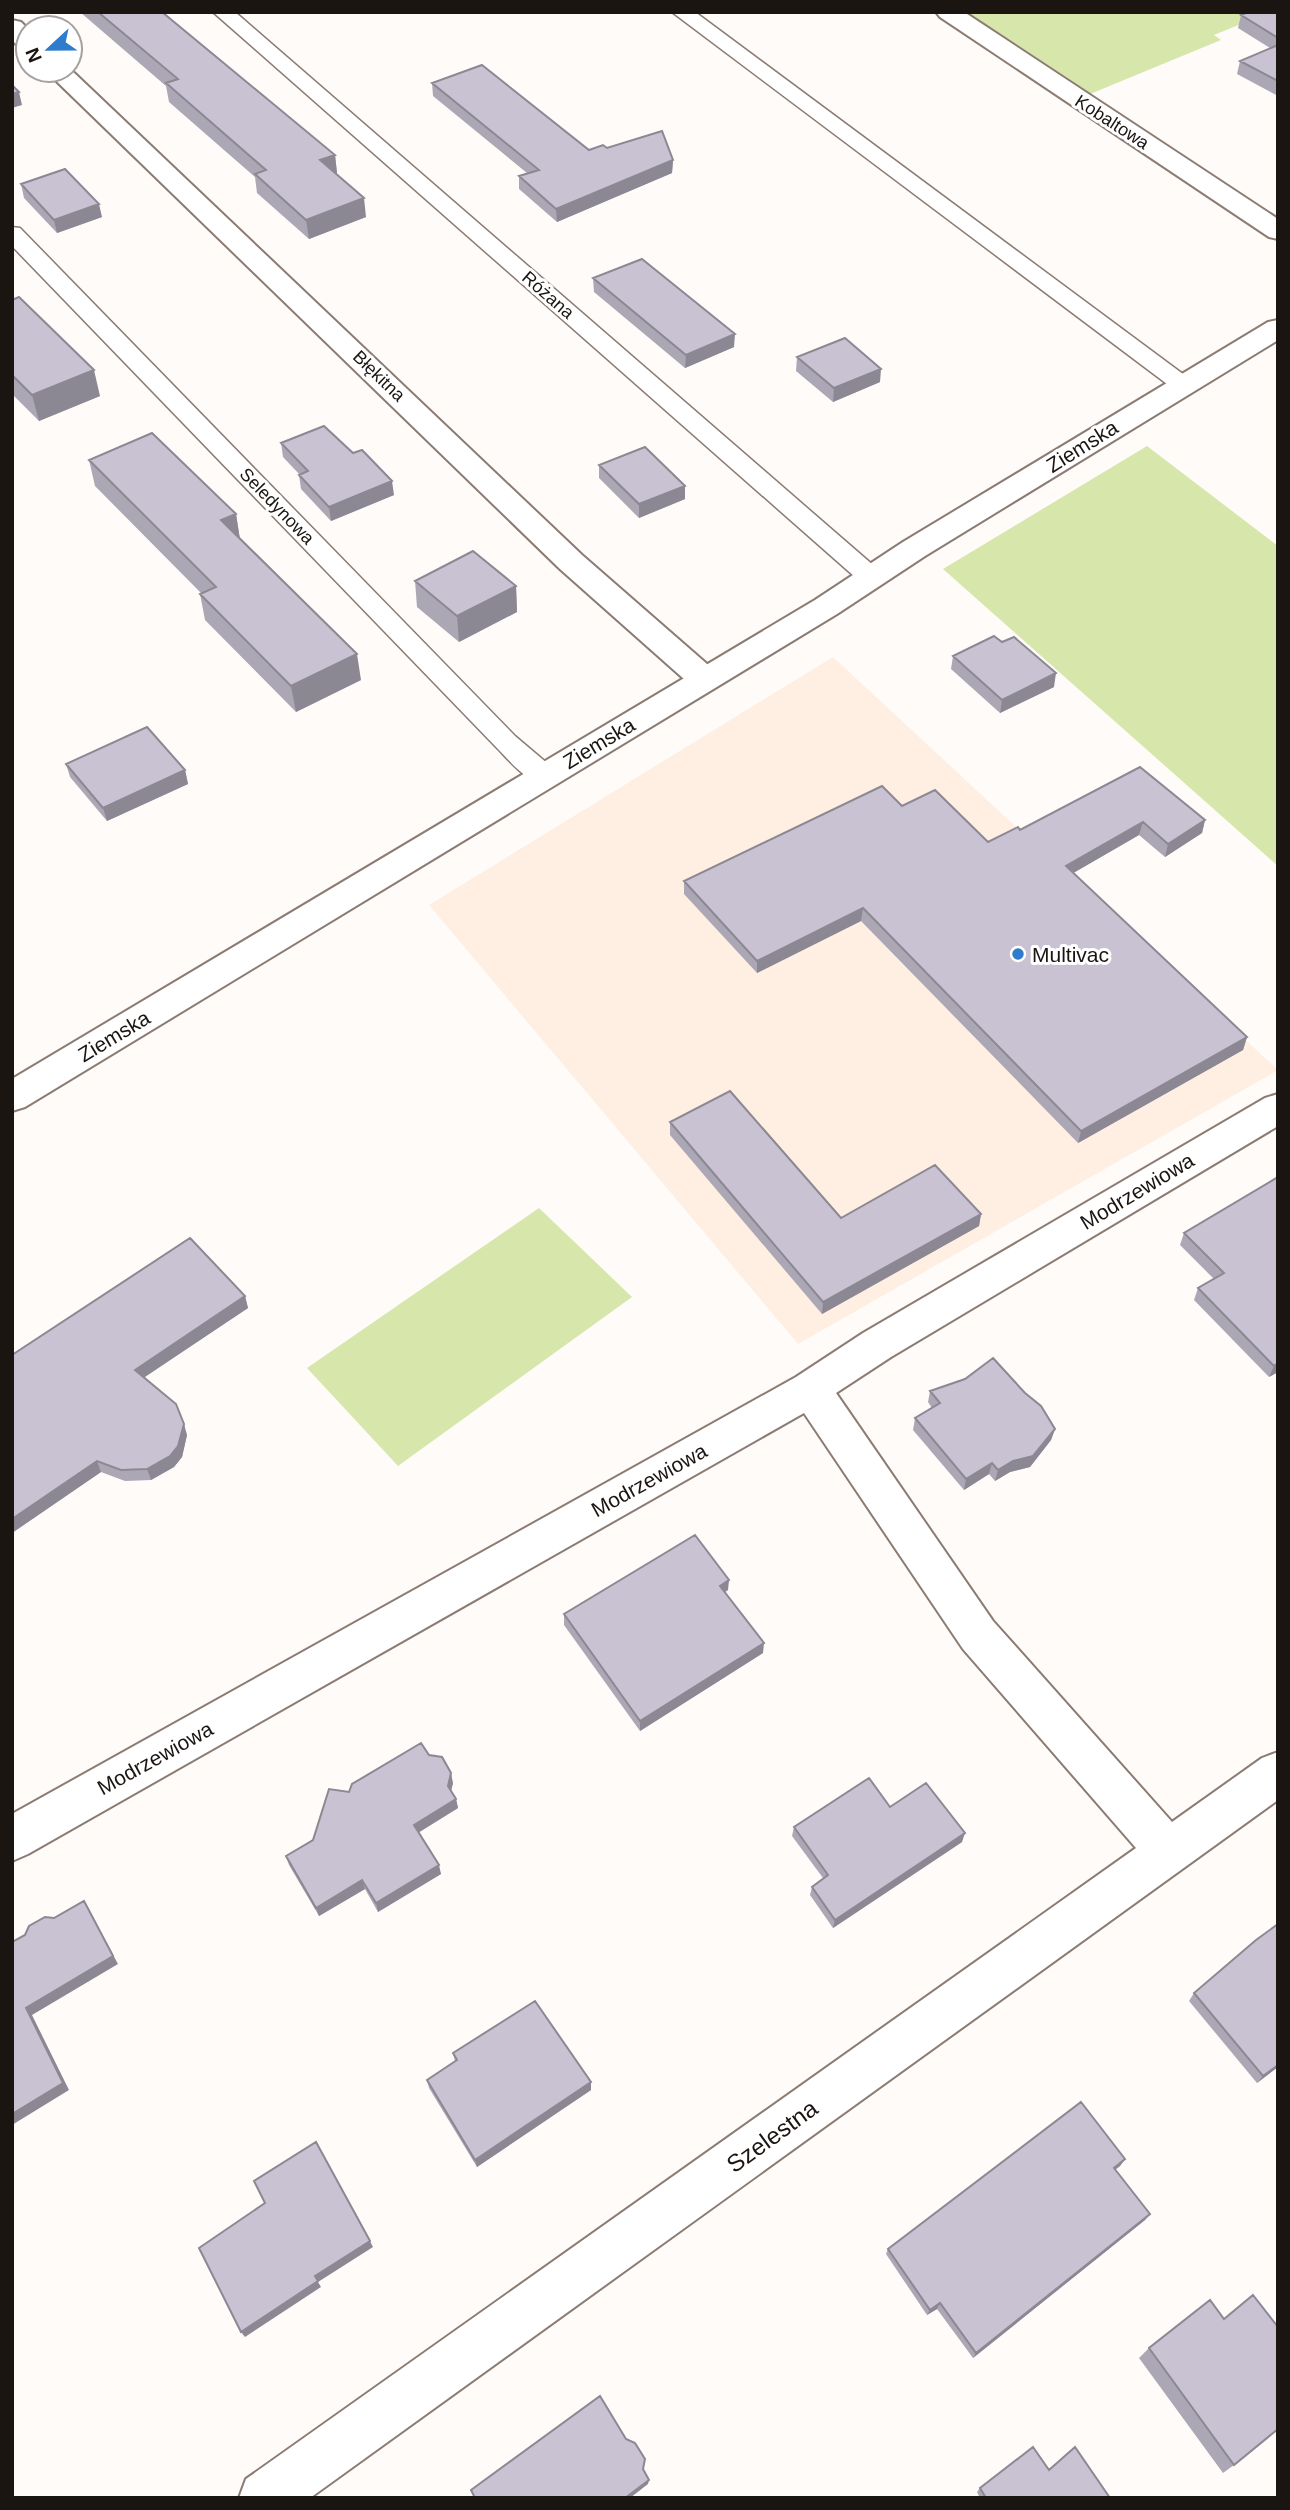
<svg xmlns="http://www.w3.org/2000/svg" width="1290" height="2510" viewBox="0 0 1290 2510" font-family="Arial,sans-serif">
<rect width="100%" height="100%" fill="#fefbf9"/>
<path fill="#feefe2" d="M833 657 1278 1070 798 1344 429 905Z"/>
<path fill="#d7e7ac" d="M948 12H1270L1214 35 1221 40 1078 99Z
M1147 446 1278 546V866L943 569Z
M539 1208 632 1297 398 1466 307 1368Z"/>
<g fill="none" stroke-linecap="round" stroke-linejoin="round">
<defs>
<path id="service" d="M213 12H235L881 572 884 578 881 584 872 586 863 584Z
M672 12H695L1191 380 1195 385 1191 390H1175Z
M12 227 20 228 515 736 554 769 557 776 554 783C531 789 512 763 497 748L12 246Z"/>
<path id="minor" d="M936 12H964L1278 219V239L1269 237 940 17Z
M12 20 21 22 28 29V49L19 47 12 40Z
M70 69 582 555 715 671 720 679 715 687 704 690 693 687 560 569 45 70Z
M1278 1094V1126L891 1357 836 1393 993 1621 1172 1822 1262 1758 1278 1752V1800L310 2498H239L246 2479 1136 1848 963 1649 804 1413 28 1854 12 1861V1814L796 1377 863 1333 1265 1098Z"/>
<path id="tertiary" d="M1278 320V340L925 556 837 614 25 1107 12 1111V1079L815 600 903 542 1268 322Z"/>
</defs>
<use href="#service" stroke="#8b7b73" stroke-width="3"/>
<use href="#minor" stroke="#8b7b73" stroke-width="4"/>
<use href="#tertiary" stroke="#8b7b73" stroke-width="4"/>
<use href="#service" fill="#fff" fill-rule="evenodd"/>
<use href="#minor" fill="#fff" fill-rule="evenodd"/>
<use href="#tertiary" fill="#fff" fill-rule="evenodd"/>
</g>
<path fill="#aca7b5" d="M80 12H162L335 155 337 173 336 174 366 217 309 239 257 193 255 177 169 102 166 86Z
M1278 12V96L1237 74 1240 61 1270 48 1238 28 1241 15Z
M432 83 589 150 607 148 673 160 672 173 557 222 519 189V176L527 173 433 96Z
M21 184 102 217 57 233 24 198Z
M593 278 734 347 685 368 594 292Z
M12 300 100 396 39 421 12 394Z
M797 357 880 382 833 402 796 371Z
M281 443 394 495 331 521 301 489 299 475H300L283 457Z
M89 460 236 514 240 539 361 680 296 712 205 620 200 594 201 593 95 486Z
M599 465 685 486V499L639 518 599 478Z
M415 581 516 586 517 612 459 642 417 607Z
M953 656 1054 687 1000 713 951 669Z
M66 764 185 770 188 784 107 821 70 777Z
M1140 767 1205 820 1202 833 1165 857 1139 835 1073 873 1247 1037 1243 1050 1078 1143 861 921 757 973 684 894V881L902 806 988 842 1020 830Z
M670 1122 841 1218 981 1214 979 1226 822 1314 670 1135Z
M1278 1177V1372L1269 1377 1194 1300 1198 1288 1214 1279 1180 1245 1184 1233Z
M245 1296 248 1308 144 1377 187 1435 182 1457 174 1467 151 1480 125 1481 101 1472 12 1533V1355Z
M930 1391 1055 1429 1051 1440 1030 1467 1010 1472 995 1481 989 1474 964 1490 913 1430 915 1418 932 1408 928 1402Z
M728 1590 725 1592 763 1653 640 1731 564 1625V1614Z
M429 1755 453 1783 451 1791 456 1799 458 1808 418 1833 441 1874 378 1912 365 1889 319 1916 289 1865 286 1856 313 1840 349 1792Z
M890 1807 962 1842 833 1928 810 1895 812 1887 823 1878 792 1836 794 1827Z
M1194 1993 1278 2067 1257 2083 1189 2001Z
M453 2053 591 2082V2090L477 2167 429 2088 427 2080 455 2061Z
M1125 2159 1120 2166 1115 2170 1145 2220 973 2358 937 2309 927 2315 886 2254 888 2249Z
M1149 2348 1234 2465 1223 2473 1139 2358Z
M1049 2470 1110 2498H980L977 2492 980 2488Z"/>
<path fill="#8c8893" d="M19 92 22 105 12 108V94Z
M335 155 337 173 322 179 320 160Z
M673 160 672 173 557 222 556 209Z
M364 198 366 217 309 239 306 220Z
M99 204 102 217 57 233 54 220Z
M735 334 734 347 685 368 686 355Z
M881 369 880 382 833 402 834 388Z
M94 370 100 396 39 421 32 395Z
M392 481 394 495 331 521 329 507Z
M685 486V499L639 518V504Z
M236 514 240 540 221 520Z
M516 586 517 612 459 642 457 616Z
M357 654 361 680 296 712 291 686Z
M1056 673 1054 687 1000 713 1002 700Z
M185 770 188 784 107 821 103 808Z
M1205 820 1202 833 1165 857 1168 844Z
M1143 822 1139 835 1063 879 1066 866Z
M863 908 861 921 757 973V961Z
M1247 1037 1243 1050 1078 1143 1081 1131Z
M981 1214 979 1226 822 1314 823 1302Z
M245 1296 248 1308 139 1381 135 1370Z
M1278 1363V1372L1269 1377 1274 1366Z
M184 1424 187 1435 182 1457 174 1467 151 1480 147 1469Z
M1055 1429 1051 1440 1030 1467 1010 1472 995 1481 998 1470Z
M97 1461 101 1472 12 1533V1519Z
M992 1463 989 1474 964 1490 966 1479Z
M729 1580 728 1590 719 1596 720 1586Z
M764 1643 763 1653 640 1731V1721Z
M451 1773 453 1783 450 1795 448 1786Z
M456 1799 458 1808 416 1834 414 1825Z
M965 1833 962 1842 833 1928 835 1920Z
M439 1865 441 1874 378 1912 376 1903Z
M362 1880 365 1889 319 1916 316 1908Z
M88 1909 118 1964 32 2015 69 2090 12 2125V2114L26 2008Z
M1278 2065V2067L1257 2083 1263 2076Z
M591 2082V2090L477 2167 475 2160Z
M1125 2159 1120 2166 1109 2174 1114 2168Z
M1150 2214 1145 2220 973 2358 976 2353Z
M370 2241 373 2247 318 2282 321 2287 245 2337 241 2332 315 2276Z
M940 2303 937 2309 927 2315 930 2310Z
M649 2480 648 2484 630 2498H625Z"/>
<path fill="#c8c2d2" stroke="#8c8893" stroke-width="2" d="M98 12H162L335 155 320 160 364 198 306 220 255 174 266 170 166 83 178 79Z
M1249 12H1278V38L1241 15Z
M1278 45V81L1240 61Z
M482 65 589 150 603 145 607 148 662 131 673 160 556 209 519 176 539 170 432 83Z
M12 85 19 92 12 94Z
M65 169 99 204 54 220 21 184Z
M642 259 735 334 686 355 593 278Z
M19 297 94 370 32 395 12 375V300Z
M845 338 881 369 834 388 797 357Z
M324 426 353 453 362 450 392 481 329 507 299 475 308 471 281 443Z
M152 433 236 514 221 520 357 654 291 686 200 594 216 587 89 460Z
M645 447 685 486 639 504 599 465Z
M473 551 516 586 457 616 415 581Z
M994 636 1002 642 1014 637 1056 673 1002 700 953 656Z
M147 727 185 770 103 808 66 764Z
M1140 767 1205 820 1168 844 1143 822 1066 866 1247 1037 1081 1131 863 908 757 961 684 881 882 786 902 806 935 790 988 842 1018 827 1020 830Z
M730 1091 841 1218 935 1165 981 1214 823 1302 670 1122Z
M1278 1177V1363L1274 1366 1198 1288 1224 1273 1184 1233Z
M190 1238 245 1296 135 1370 176 1404 184 1424 178 1446 170 1456 147 1469 121 1470 97 1461 12 1519V1355Z
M993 1358 1025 1393 1041 1406 1055 1429 1033 1456 1013 1461 998 1470 992 1463 966 1479 915 1418 940 1403 930 1391 965 1379Z
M695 1535 729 1580 720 1586 764 1643 640 1721 564 1614Z
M421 1743 429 1755 442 1757 451 1773 448 1786 456 1799 414 1825 439 1865 376 1903 362 1880 316 1908 286 1856 313 1840 329 1789 349 1792 352 1784Z
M869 1778 890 1807 926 1783 965 1833 835 1920 812 1887 828 1875 794 1827Z
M84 1901 113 1956 26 2008 63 2083 12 2114V1942L25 1935 29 1926 45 1917 54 1918Z
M1278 1924V2065L1263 2076 1194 1993 1256 1940Z
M535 2001 591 2082 475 2160 427 2080 457 2060 453 2053Z
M1081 2102 1125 2159 1114 2168 1150 2214 976 2353 940 2303 930 2310 888 2249Z
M316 2142 370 2241 315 2276 318 2281 241 2332 199 2248 265 2203 254 2181Z
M1253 2295 1278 2327V2429L1234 2465 1149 2348 1210 2300 1224 2319Z
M600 2396 626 2439 635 2443 645 2459 643 2469 649 2480 625 2498H475L471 2490Z
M1033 2447 1049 2470 1075 2447 1110 2498H986L980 2488Z"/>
<circle fill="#307ccc" stroke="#fff" stroke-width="2.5" cx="1018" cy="954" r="7"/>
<g text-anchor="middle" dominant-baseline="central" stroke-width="6" stroke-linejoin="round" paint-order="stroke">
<g font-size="18" fill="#1b1512" stroke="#fff">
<text transform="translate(1112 122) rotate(33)">Kobaltowa</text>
<text transform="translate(548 295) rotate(41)">Różana</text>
<text transform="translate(379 376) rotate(44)">Błękitna</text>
<text transform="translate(277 506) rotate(46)">Seledynowa</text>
</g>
<g font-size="21" fill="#1b1512" stroke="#fff">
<text transform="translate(1082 446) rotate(-32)">Ziemska</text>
<text transform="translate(599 743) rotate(-31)">Ziemska</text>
<text transform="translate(114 1036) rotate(-31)">Ziemska</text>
<text transform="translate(1137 1191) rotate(-31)">Modrzewiowa</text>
<text transform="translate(649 1480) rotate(-29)">Modrzewiowa</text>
<text transform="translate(155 1758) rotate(-29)">Modrzewiowa</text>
</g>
<g font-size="21" fill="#1b1512" stroke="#fff" text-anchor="start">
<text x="1032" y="954">Multivac</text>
</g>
<g font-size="24" fill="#1b1512" stroke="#fff">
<text transform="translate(772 2136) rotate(-36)">Szelestna</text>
</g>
</g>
<rect width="1290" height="2510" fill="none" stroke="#1b1512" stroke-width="28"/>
<g transform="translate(49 49) rotate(248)"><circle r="33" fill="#ffffff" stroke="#a4a1a0" stroke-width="2"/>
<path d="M0-5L12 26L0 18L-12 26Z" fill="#307ccc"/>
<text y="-10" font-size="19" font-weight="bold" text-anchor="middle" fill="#1b1512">N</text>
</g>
</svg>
